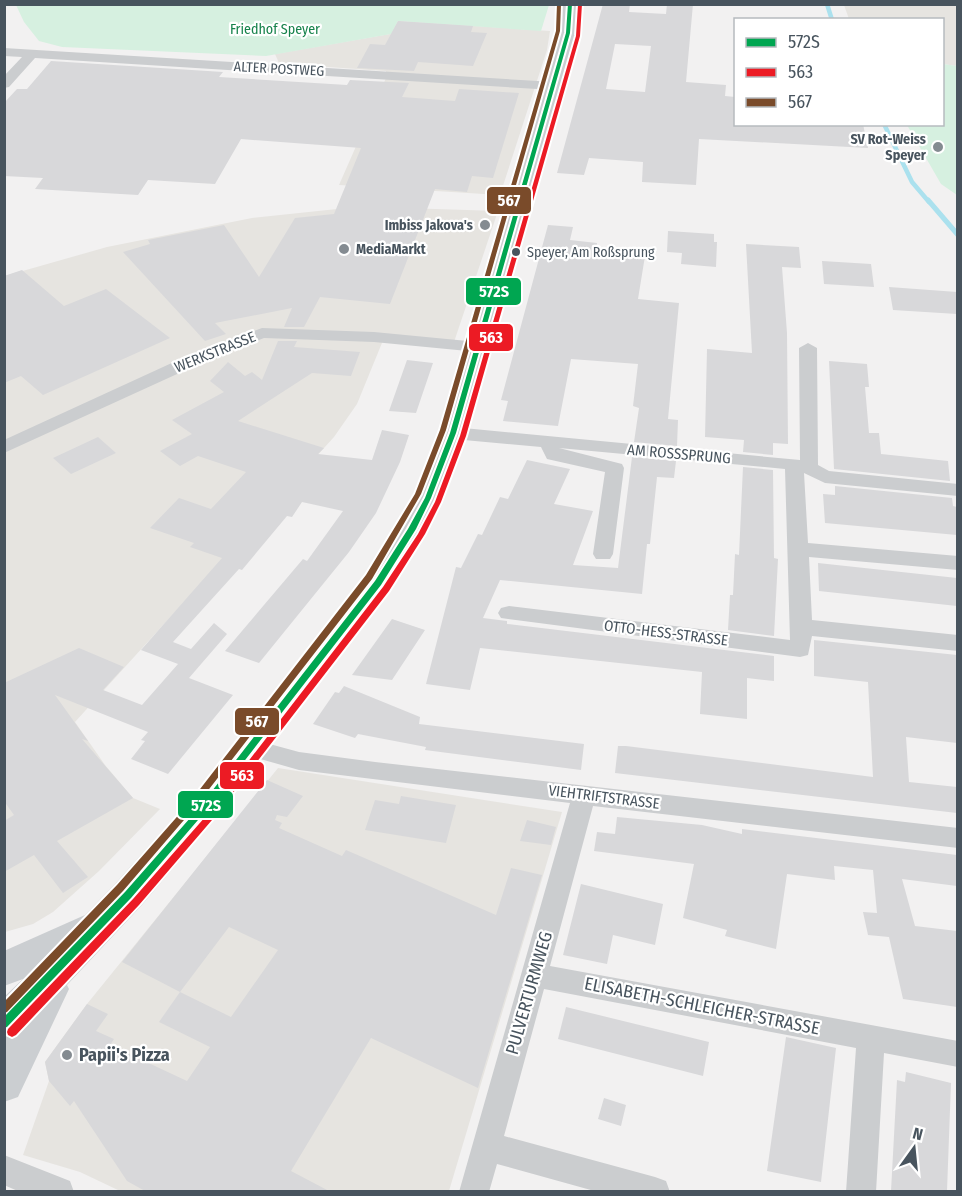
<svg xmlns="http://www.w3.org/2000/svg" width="962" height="1196" viewBox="0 0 962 1196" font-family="'Fira Sans Condensed',sans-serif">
<rect width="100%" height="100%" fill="#f2f1f1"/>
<path fill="#e6e4e0" d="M844 5H957V66L943 64 942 20 849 19Z
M398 21 550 31 547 50 500 195 339 185 386 78V71L285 64 279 63 275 54 390 34Z
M404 208 498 211 453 345 384 338 357 404 334 437 75 722 105 765 133 798 160 809 99 871 53 912 33 924 5 932V276L107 247 252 218 337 209Z
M278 768 562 812 449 1191H120L80 1172 23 1155 49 1081 45 1062 87 1004Z"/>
<path fill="#d6f0e0" d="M16 5H549L541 31 398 21 391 34 266 56 62 47 39 41 24 22Z
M943 64 957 66V195L941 184 907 125 942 124Z"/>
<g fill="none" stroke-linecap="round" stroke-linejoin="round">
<path stroke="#abe1ee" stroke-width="4.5" d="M827 4 832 20
M884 124 912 182 929 202"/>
<path stroke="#abe1ee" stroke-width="5" d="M928 200 958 235"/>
</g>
<path fill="#d8d8da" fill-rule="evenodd" d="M603 4H630L629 12 666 14 667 4H693L686 82 726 85 725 96 735 97V124H863L868 148 699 139 696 185 642 182 643 162 589 158 584 175 557 173ZM615 44 651 46 645 92 606 89Z
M398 21 473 26 471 32 487 33 473 66 418 62 414 71 357 68 370 44 385 45Z
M51 61 223 72 219 77 347 85 350 80 409 83 402 97 455 101 459 89 519 93 493 178 472 176 467 192 435 189 390 304 320 297 304 327H284L292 308 215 323 226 334 205 341 123 252 150 244 148 240 224 225 259 277 295 218 334 214 361 148 241 139 215 184 148 180 138 195 35 189 43 178 4 176V103L17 89H27Z
M548 225 573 227 570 240 597 243 596 251 645 256 638 299 679 303 668 419 678 420 677 446 634 442 639 408 633 406 638 364 571 359 558 426 503 421 508 401 501 400Z
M668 231 714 234V242H717L716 267 681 264 682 253 667 252Z
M746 244 799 247 801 268 782 267 787 333 788 444 773 443V455L743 452 744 440 705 437 707 349 752 353Z
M822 261 871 264 874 287 824 284Z
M22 270 64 306 106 289 170 338 43 395 21 376 4 383V276Z
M889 287 957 292V314L893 310Z
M278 341H297L294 347 360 352 351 376 312 373 238 421 324 448 318 454 372 460 382 430 409 435 400 462 376 513 349 552 259 663 225 651 303 559 307 561 343 511 302 502 292 517 287 516 242 570 239 569 173 642 191 649 214 623 227 634 189 678 233 695 168 774 131 759 145 741 141 740 148 732 55 695 88 741 82 739 133 798 57 841 88 877 63 893 34 855 4 872V821L14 815 4 801V683L79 648 124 667 103 690 142 705 178 664 141 650 222 558 190 547 194 543 150 528 179 498 211 509 246 472 198 456 180 466 160 451 192 434 172 420 224 392 210 381 228 362 245 376 252 372 262 380Z
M407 360 433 363 416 413 389 411Z
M829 361 867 364 869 387H865L869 433H879L881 454 948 461 950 481 834 469Z
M98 437 116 453 71 474 53 458Z
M632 457 676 461 674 478 657 477 650 544H647L642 594 500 580 483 618 507 621V624L774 656V681L747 678V719L700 714 702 672 480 648 470 690 426 684 456 567 461 568 478 534 482 535 500 497 508 499 527 460 570 469 554 504 593 511 573 565 618 568Z
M743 467 773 470 774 558 778 559 774 636 728 630 730 595H733L735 554 739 555Z
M835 486 952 498 953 506 957 507V535L825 523 823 494 835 495Z
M818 563 957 578V606L819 591Z
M392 619 425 630 392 680 352 675Z
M814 640 957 655V743L906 737 909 782 957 787V813L615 773 618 746H626L873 777 868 682 814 676Z
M344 686 420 717 419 724 584 744 581 770 425 750 426 747 358 734 355 738 313 724 335 692 339 693Z
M267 780 303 796 287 817 277 815 275 820 282 823 279 828 342 856 346 850 496 915 511 868 542 875 478 1088 371 1038 291 1171 329 1191H145L127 1181 74 1101 70 1106 49 1081 45 1062 87 1004 108 1014 96 1031 114 1039 110 1045 187 1081 210 1047 159 1022 180 992 122 962ZM229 927 278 950 231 1017 180 992Z
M401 796 456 805 446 843 365 830 375 800 399 804Z
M617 817 702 825 742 834V829L957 855V886L902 879 915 926 957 931V1007L903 999 889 937 868 935 863 912 877 913 873 870 834 866 835 880 787 874 776 949 725 936 727 930 683 918 694 864 594 851 597 832 615 834Z
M527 820 556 827 551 845 520 841Z
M581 884 663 904 655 945 613 935 607 964 563 955Z
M566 1007 709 1042 703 1076 558 1039Z
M786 1037 836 1048 821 1182 767 1171Z
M906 1072 951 1083 947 1191H891L897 1080 905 1082Z
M604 1098 626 1105 621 1126 598 1119Z"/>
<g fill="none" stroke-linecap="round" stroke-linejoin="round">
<path fill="#cbcdcf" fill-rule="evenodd" d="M4 48 554 82 560 86 554 90 35 58 9 87 4 88V76L22 57 4 56Z
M262 328 374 332 478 342 487 347 478 352 374 342 264 338 199 364 4 453V440L187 356Z
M808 343 817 348 818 465 829 471 958 484V496L825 483 804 473 808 543 958 556V570L809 557 812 620 958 635V651L812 636 808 655 800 657 501 618 498 613 501 608 509 606 790 640 785 469 559 448 622 464 624 468 613 554 610 559H596L593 554 605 472 547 459 541 447 453 439 444 433 453 427 800 460 799 348Z
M251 739 299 752 375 762 958 828V848L593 806 550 966 958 1041V1067L884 1053 876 1192H846L856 1048 544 989 504 1136 655 1177 666 1181 670 1192H598L497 1164 489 1192H459L570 803 299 770 243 754 239 748 243 742Z
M4 1155 70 1181 74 1192H20L4 1185Z"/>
<path fill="#cbced1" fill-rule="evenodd" d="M562 4H578L577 33 466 433 442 498 426 529 388 590 213 821 141 906 67 985 69 989 18 1097 4 1102V997L23 979 4 986V951L85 915 115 884 189 801 368 576 398 528 414 498 440 433 559 33Z"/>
<defs>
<path id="bus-1" d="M568 4H572L570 33 456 433 431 498 416 529 381 585 204 813 131 898 7 1027 4 1028V1017L125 892 198 809 375 581 408 529 425 498 450 433 566 33Z"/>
<path id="bus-2" d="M582 4 580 36 466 436 441 502 425 534 389 591 212 820 139 905 16 1035 12 1037 8 1035 7 1032 8 1029 133 899 206 816 383 587 418 534 435 502 460 436 576 36 578 5Z"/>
<path id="bus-3" d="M557 4H561L560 31 446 430 421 494 372 579 196 806 123 891 7 1012 4 1013V1002L117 885 190 802 366 575 415 494 440 430 556 31Z"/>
</defs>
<use href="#bus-1" stroke="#fff" stroke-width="4"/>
<use href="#bus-2" stroke="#fff" stroke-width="4"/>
<use href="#bus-3" stroke="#fff" stroke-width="4"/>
<use href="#bus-1" fill="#00a651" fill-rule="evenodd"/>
<use href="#bus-2" fill="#ec1b24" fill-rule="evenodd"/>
<use href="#bus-3" fill="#7a4b2a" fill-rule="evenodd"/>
</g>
<g fill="#848b91" stroke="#fff" stroke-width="2">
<circle cx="938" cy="147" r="6"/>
<circle cx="485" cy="225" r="6"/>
<circle cx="344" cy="249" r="6"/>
<circle cx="67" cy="1055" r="6"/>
</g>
<circle fill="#48545e" stroke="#fff" stroke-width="2" cx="516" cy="252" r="5"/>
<g text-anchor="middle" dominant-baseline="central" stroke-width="4.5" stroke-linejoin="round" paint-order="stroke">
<g font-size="14" fill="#16824b" stroke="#fff">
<text x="275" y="29">Friedhof Speyer</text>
</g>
<g font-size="14" fill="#48545e" stroke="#fff">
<text transform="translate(279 69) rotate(3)">ALTER POSTWEG</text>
</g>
<g font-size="14" font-weight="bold" fill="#48545e" stroke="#fff" text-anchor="end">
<text x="926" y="139">SV Rot-Weiss<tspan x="926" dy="16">Speyer</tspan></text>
<text x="473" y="225">Imbiss Jakova's</text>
<text x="356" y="249" text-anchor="start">MediaMarkt</text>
</g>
<g font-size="14" fill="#48545e" stroke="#fff" text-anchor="start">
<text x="527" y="252">Speyer, Am Roßsprung</text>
</g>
<g font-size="15" fill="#48545e" stroke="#fff">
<text transform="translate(215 352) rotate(-22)">WERKSTRASSE</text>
<text transform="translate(679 454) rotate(5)">AM ROSSSPRUNG</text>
<text transform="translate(666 633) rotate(7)">OTTO-HESS-STRASSE</text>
<text transform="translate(604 797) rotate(7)">VIEHTRIFTSTRASSE</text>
</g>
<g font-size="18" fill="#48545e" stroke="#fff">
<text transform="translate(529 993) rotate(-74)">PULVERTURMWEG</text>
<text transform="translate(702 1006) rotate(11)">ELISABETH-SCHLEICHER-STRASSE</text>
</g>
<g font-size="18" font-weight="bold" fill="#48545e" stroke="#fff" text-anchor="start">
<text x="79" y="1055">Papii's Pizza</text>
</g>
</g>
<g stroke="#fff" stroke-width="2">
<rect x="486" y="186" width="46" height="29" rx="6" fill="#7a4b2a"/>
<rect x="465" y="277" width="57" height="29" rx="6" fill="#00a651"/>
<rect x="468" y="323" width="46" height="29" rx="6" fill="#ec1b24"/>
<rect x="234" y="707" width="46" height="29" rx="6" fill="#7a4b2a"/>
<rect x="219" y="761" width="46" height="29" rx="6" fill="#ec1b24"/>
<rect x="177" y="790" width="57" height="29" rx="6" fill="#00a651"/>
</g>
<g font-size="16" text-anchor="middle" font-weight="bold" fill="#fff">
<text x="509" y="206">567</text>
<text x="494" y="297">572S</text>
<text x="491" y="343">563</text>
<text x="257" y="727">567</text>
<text x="242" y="781">563</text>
<text x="206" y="811">572S</text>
</g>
<rect width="962" height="1196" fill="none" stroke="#48545e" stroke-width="12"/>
<rect x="734" y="18" width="210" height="108" fill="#ffffff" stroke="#b6bbbf" stroke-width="1.5"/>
<rect x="746" y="38" width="30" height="9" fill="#00a651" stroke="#b6bbbf" stroke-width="1.5"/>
<text x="788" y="48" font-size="18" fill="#48545e">572S</text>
<rect x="746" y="68" width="30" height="9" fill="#ec1b24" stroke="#b6bbbf" stroke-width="1.5"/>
<text x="788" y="78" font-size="18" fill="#48545e">563</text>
<rect x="746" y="98" width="30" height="9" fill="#7a4b2a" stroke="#b6bbbf" stroke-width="1.5"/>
<text x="788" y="108" font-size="18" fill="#48545e">567</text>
<g transform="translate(914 1148) rotate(15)" stroke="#ffffff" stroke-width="4.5" paint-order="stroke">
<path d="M0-4.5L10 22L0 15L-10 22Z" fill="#48545e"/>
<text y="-9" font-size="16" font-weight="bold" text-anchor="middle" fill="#48545e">N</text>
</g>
</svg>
